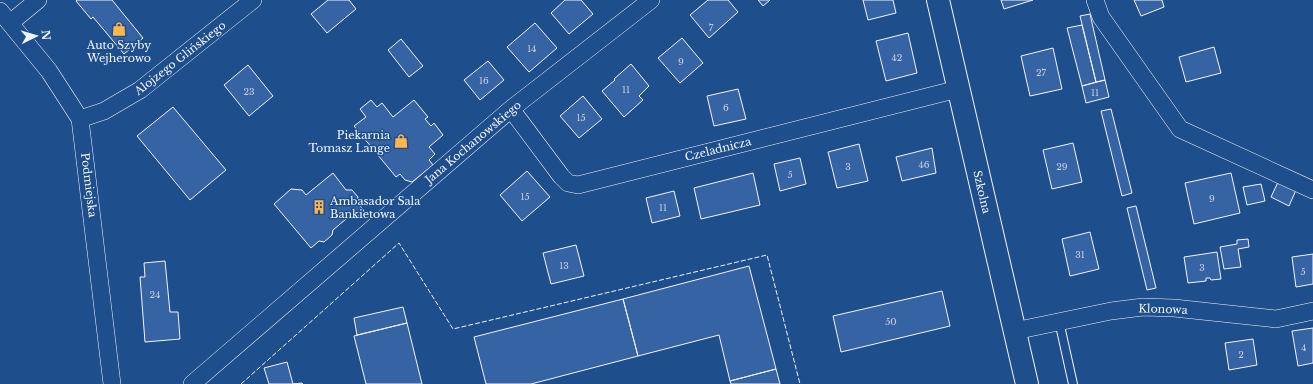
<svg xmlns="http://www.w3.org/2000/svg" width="1313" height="384" viewBox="0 0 1313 384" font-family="'Libre Baskerville',serif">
<rect width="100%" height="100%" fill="#1f4e8c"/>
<path fill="#3563a3" stroke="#f2f6ff" d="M77 0H112L143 38 124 54 93 17 91 19 76 1Z
M328 0H349L356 9 327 33 311 14Z
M565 0H581L593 14 569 34 551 13Z
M708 0H728L738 12 709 38 690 15Z
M758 0H770L763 6Z
M863 0H893L896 13 868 20Z
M1001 0H1033L1004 9Z
M1134 0H1162L1164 7 1141 16Z
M1090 14 1105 80 1096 82 1080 16Z
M535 23 557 48 529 72 507 47Z
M1082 25 1096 82 1082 86 1067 28Z
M908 33 917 73 886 81 876 41Z
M682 38 703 63 680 83 658 58Z
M401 39 423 66 409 77 388 50Z
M1214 47 1221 73 1186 82 1179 57Z
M1053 48 1062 89 1030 96 1021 56Z
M488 61 504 80 480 100 464 80Z
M631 64 649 86 639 96 643 100 624 117 602 91 615 80 614 79Z
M248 65 273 96 249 116 224 85Z
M1105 80 1109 97 1086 103 1082 86Z
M738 89 746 119 714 126 707 96Z
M583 96 602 119 579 138 560 116Z
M371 100 377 107 382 103 393 117 414 100 428 117 425 119 431 126 434 123 443 135 429 147 435 154 429 160 433 165 412 182 405 180 400 174 396 177 354 126 366 117 360 109Z
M173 107 226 170 190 200 137 136Z
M1111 109 1132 193 1122 196 1101 111Z
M1073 143 1082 182 1052 189 1043 150Z
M859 144 868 181 837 188 828 152Z
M932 148 936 173 902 181 896 157Z
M800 158 806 184 780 191 774 164Z
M527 171 550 197 522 221 500 195Z
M333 173 346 190H352L358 197 357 202 364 211 356 218 352 214 333 230 332 235 324 242 319 241 311 248 274 204 291 189 302 190 306 195Z
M753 173 760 205 701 219 694 188Z
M1231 173 1240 213 1194 224 1185 183Z
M1278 182 1296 190 1289 206 1271 197Z
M1261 184 1265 201 1247 205 1243 187Z
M674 191 680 216 652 223 646 198Z
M1136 206 1156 288 1147 290 1127 208Z
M1090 232 1099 269 1070 276 1062 239Z
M1248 239 1249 247 1238 249 1241 267 1224 269 1220 247 1237 244V240Z
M576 245 584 276 551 284 543 253Z
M1217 252 1221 279 1211 280 1210 278H1206V281L1188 283 1184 257Z
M1313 254V284L1296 287 1292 257Z
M165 261 170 312H178L180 339 145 342 140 277H145L144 263Z
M749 266 776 369 730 381 719 335 638 356 623 299Z
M942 291 950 326 841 352 833 316Z
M623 299 638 356 531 384H486L474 337Z
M403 307 407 323 357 335 354 318Z
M407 323 422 384H366L354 336Z
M1313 328V363L1298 366 1292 331Z
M1253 339 1257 365 1229 370 1225 343Z
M287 362 293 384 302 383 303 384H269L264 368Z
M776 369 780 384H731L730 381Z"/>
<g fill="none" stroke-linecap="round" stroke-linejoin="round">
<defs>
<path id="lane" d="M1059 321 1073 384"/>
<path id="street" d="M1095 0 1101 17 1180 129 1313 190
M0 11 49 71 80 119 112 384
M10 23 38 0
M511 109 561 176 568 183 578 185 958 89
M80 119 104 111 140 90 253 0
M1015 331 1111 311 1143 307 1174 308 1276 319 1313 311
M192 384 511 109 651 0"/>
<path id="secondary" d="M938 0 1027 384"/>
</defs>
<use href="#lane" stroke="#f2f6ff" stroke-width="10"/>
<use href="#street" stroke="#f2f6ff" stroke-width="18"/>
<use href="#secondary" stroke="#f2f6ff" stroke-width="24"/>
<use href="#lane" stroke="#1f4e8c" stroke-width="8"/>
<use href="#street" stroke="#1f4e8c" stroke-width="17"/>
<use href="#secondary" stroke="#1f4e8c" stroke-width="22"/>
<path stroke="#f2f6ff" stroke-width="1" stroke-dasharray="5 2" stroke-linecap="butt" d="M241 384 399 243 453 329 767 255 800 384"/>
</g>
<defs>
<symbol id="shop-bare" viewBox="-9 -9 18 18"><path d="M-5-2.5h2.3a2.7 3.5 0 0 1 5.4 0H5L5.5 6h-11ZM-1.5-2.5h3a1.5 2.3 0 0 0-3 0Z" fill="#ffb74d" stroke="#1f4e8c" stroke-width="2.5" paint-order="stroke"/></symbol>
<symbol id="building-bare" viewBox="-9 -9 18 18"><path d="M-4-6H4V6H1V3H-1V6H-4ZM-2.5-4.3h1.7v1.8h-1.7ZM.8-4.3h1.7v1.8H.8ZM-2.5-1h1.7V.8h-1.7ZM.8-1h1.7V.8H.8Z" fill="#ffb74d" stroke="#1f4e8c" stroke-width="2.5" paint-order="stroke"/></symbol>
</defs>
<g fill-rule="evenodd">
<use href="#shop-bare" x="109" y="19" width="20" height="20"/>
<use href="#shop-bare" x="391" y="131" width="20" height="20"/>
<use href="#building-bare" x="309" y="197" width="20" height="20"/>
</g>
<g text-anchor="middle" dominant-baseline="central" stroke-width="3" stroke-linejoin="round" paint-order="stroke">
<g font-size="9" fill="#c3d1e8">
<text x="711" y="27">7</text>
<text x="532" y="48">14</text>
<text x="897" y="57">42</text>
<text x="681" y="61">9</text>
<text x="1041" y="72">27</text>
<text x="484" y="80">16</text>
<text x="626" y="89">11</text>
<text x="249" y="91">23</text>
<text x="1095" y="92">11</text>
<text x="726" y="107">6</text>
<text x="581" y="117">15</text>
<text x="924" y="164">46</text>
<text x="848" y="166">3</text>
<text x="1062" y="166">29</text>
<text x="790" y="174">5</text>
<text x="525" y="196">15</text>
<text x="1212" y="198">9</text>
<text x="663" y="207">11</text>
<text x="1080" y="254">31</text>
<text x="564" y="265">13</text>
<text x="1202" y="267">3</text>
<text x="1303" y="271">5</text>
<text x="155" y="294">24</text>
<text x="891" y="321">50</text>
<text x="1304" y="347">4</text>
<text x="1241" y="354">2</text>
</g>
<g font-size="11" fill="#f2f6ff" stroke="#1f4e8c">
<text x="119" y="45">Auto Szyby<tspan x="119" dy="13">Wejherowo</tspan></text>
<text x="390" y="135" text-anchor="end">Piekarnia<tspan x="390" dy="13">Tomasz Lange</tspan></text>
<text x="330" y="201" text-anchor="start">Ambasador Sala<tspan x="330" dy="13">Bankietowa</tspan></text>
</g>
<g font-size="11" fill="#f2f6ff" stroke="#1f4e8c">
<text transform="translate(180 58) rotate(-38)">Alojzego Glińskiego</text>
<text transform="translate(473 142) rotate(-40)">Jana Kochanowskiego</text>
<text transform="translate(718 149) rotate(-14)">Czeladnicza</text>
<text transform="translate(89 185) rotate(83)">Podmiejska</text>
<text transform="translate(982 192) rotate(77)">Szkolna</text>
<text transform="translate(1163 309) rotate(2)">Klonowa</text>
</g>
</g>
<g transform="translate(36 36) rotate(85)" stroke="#1f4e8c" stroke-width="3" paint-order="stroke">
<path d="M0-3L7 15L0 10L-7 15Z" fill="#f2f6ff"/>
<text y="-6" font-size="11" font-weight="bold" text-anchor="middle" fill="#f2f6ff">N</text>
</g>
</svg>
